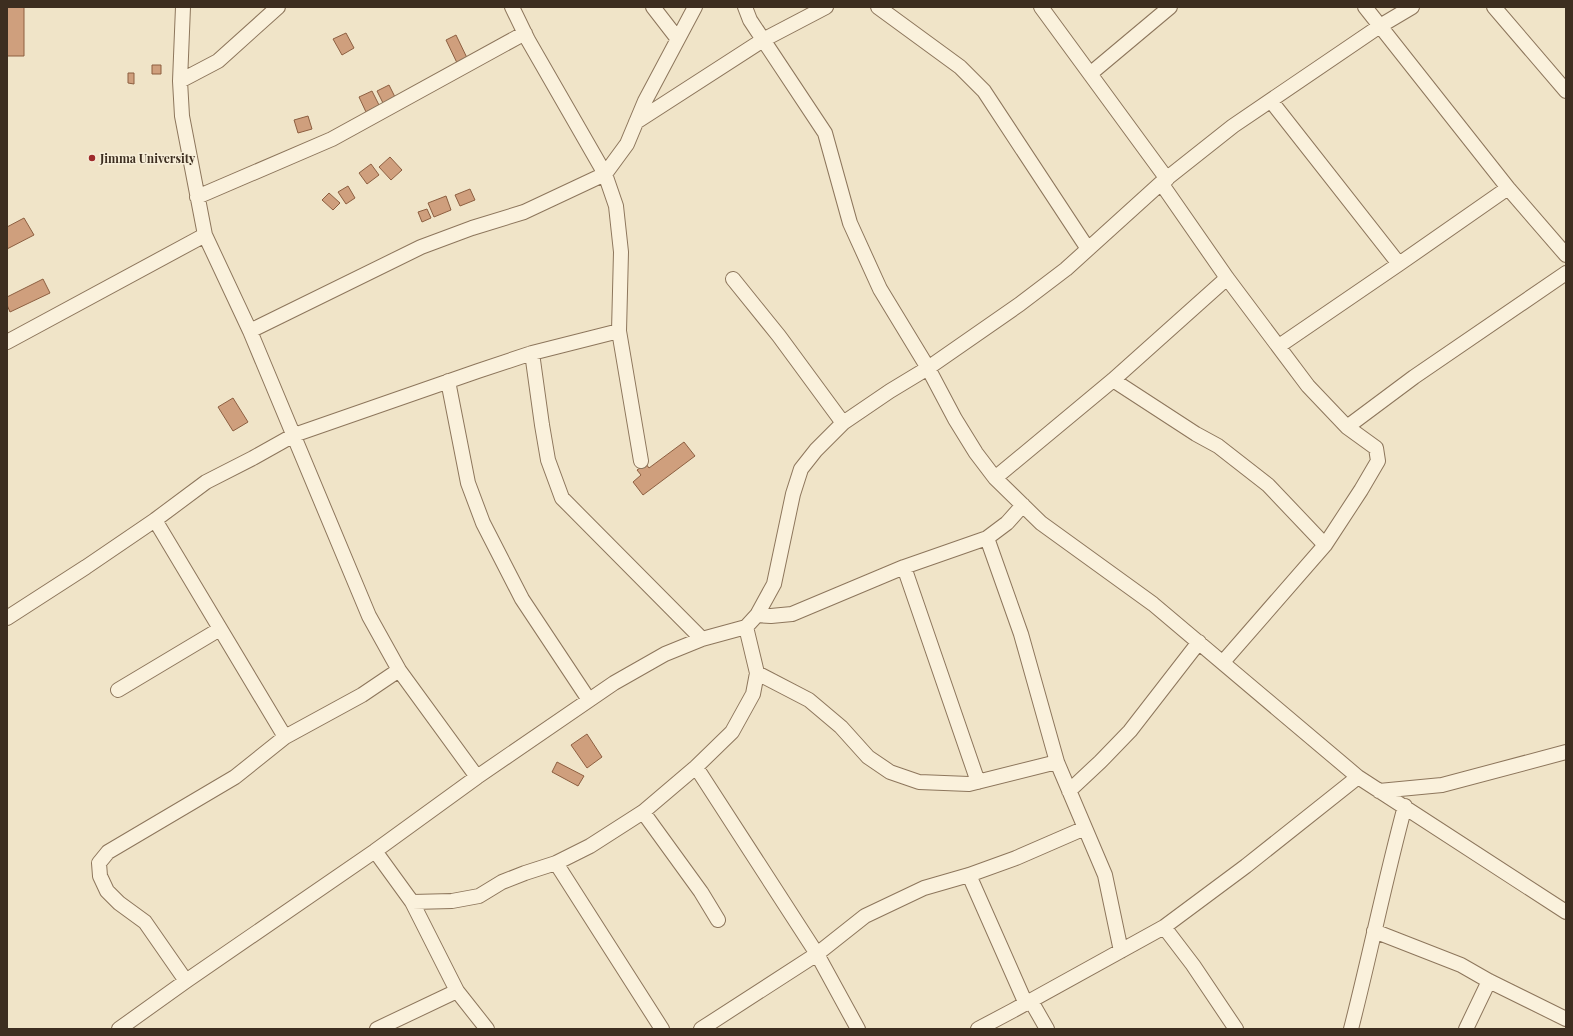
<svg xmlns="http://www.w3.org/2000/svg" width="1573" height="1036" viewBox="0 0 1573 1036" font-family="'Playfair Display',serif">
<rect width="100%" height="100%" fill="#f0e4c8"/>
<path fill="#cf9f7d" stroke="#8d5f41" d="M7 7H24V56H7Z
M346 33 354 48 342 55 333 39Z
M456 35 469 62 459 67 446 40Z
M152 65H161V74H152Z
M128 73H134V84L128 83Z
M389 85 397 101 385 107 377 91Z
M372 91 379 105 366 112 359 97Z
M308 116 312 129 298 133 294 120Z
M390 157 402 170 391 180 379 167Z
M371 164 379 175 367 184 359 173Z
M348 186 355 198 346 204 338 192Z
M470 189 475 200 460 206 455 195Z
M329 193 340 203 333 210 322 200Z
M446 196 451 210 434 217 428 203Z
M427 209 431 218 422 222 418 212Z
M24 218 34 235 7 249V227Z
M43 279 50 293 10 312 7 305V297Z
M233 398 248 422 233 431 218 407Z
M684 442 695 456 643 495 633 482 641 475 637 470 646 464 649 468Z
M587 734 602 757 587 768 571 745Z
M557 762 584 776 578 786 552 772Z"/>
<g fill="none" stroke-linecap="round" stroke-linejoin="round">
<defs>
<path id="minor" d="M183 7 180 81 182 116 205 235 250 331 369 616 399 670 477 777
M512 7 528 40 605 174 616 206 621 252 619 331 641 461
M653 7 677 38
M745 7 750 20 825 133 850 223 880 289 928 368 955 419 976 453 995 478 1041 523 1153 604 1358 777 1566 912
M878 7 960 67 984 91 1088 249
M1041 7 1167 179
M1365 7 1508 188 1566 255
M1494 7 1566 91
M1090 74 1170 7
M180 81 218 61 278 7
M1271 101 1399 264
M636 122 763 40 826 7
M1161 183 1227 278 1308 386 1347 427 1376 448 1378 461 1361 490 1325 545 1223 662
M197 197 332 139 525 33
M733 279 779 336 843 423
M250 331 421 247 472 228 524 212 605 174 627 144 645 101 695 7
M7 342 205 235
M1279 346 1399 264 1508 188
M532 353 542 425 548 460 562 498 702 639
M1113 380 1196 434 1218 446 1268 485 1325 545
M448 381 468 483 483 523 522 599 589 700
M1347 427 1414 377 1566 273
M995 478 1113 380 1227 278
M155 520 285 737
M987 538 1021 634 1057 762 1105 875 1121 951
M904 567 978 782
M757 615 771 616 792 614 904 567 987 538 1007 523 1023 505
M7 618 86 567 155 520 206 482 253 458 294 435 478 371 532 353 619 331
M757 673 809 700 841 727 868 757 890 772 919 782 969 784 1057 762
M118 690 220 629
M696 767 817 954 858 1029
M1069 791 1100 762 1130 731 1199 642
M1379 791 1442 785 1566 752
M643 812 701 892 718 920
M375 851 412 902 457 991 487 1029
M556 863 662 1029
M969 875 1026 1004
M412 902 452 901 479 896 502 882 525 873 556 863 590 846 643 812 696 767 732 732 753 694 757 673 746 627
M1164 927 1193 965 1236 1029
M1374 931 1461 965 1489 981 1566 1019
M186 981 145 922 119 903 107 891 100 876 99 863 108 852 235 777 285 737 362 695 399 670
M1031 1001 1047 1029
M119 1029 186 981 375 851 477 777 614 683 665 654 702 639 746 627 757 615 774 584 793 494 801 469 816 450 843 423 890 391 928 368 1020 304 1066 269 1161 183 1233 126 1380 26 1412 7
M377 1029 457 991
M701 1029 817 954 865 916 924 888 969 875 1016 858 1085 828
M978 1029 1012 1011 1164 927 1246 866 1358 777
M1351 1029C1370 955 1385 880 1405 806
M1466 1029 1489 981"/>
</defs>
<use href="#minor" stroke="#8d765c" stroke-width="16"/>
<use href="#minor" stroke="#faf1dc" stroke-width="14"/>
</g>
<circle fill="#9e2a2b" stroke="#f7eed8" stroke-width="1.5" cx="92" cy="158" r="4"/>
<g text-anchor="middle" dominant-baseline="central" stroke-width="3" stroke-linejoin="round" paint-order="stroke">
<g font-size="12" font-weight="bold" fill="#3d2e20" stroke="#f7eed8" text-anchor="start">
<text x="100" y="158">Jimma University</text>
</g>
</g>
<rect width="1573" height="1036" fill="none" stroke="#3d2e20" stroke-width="16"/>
</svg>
